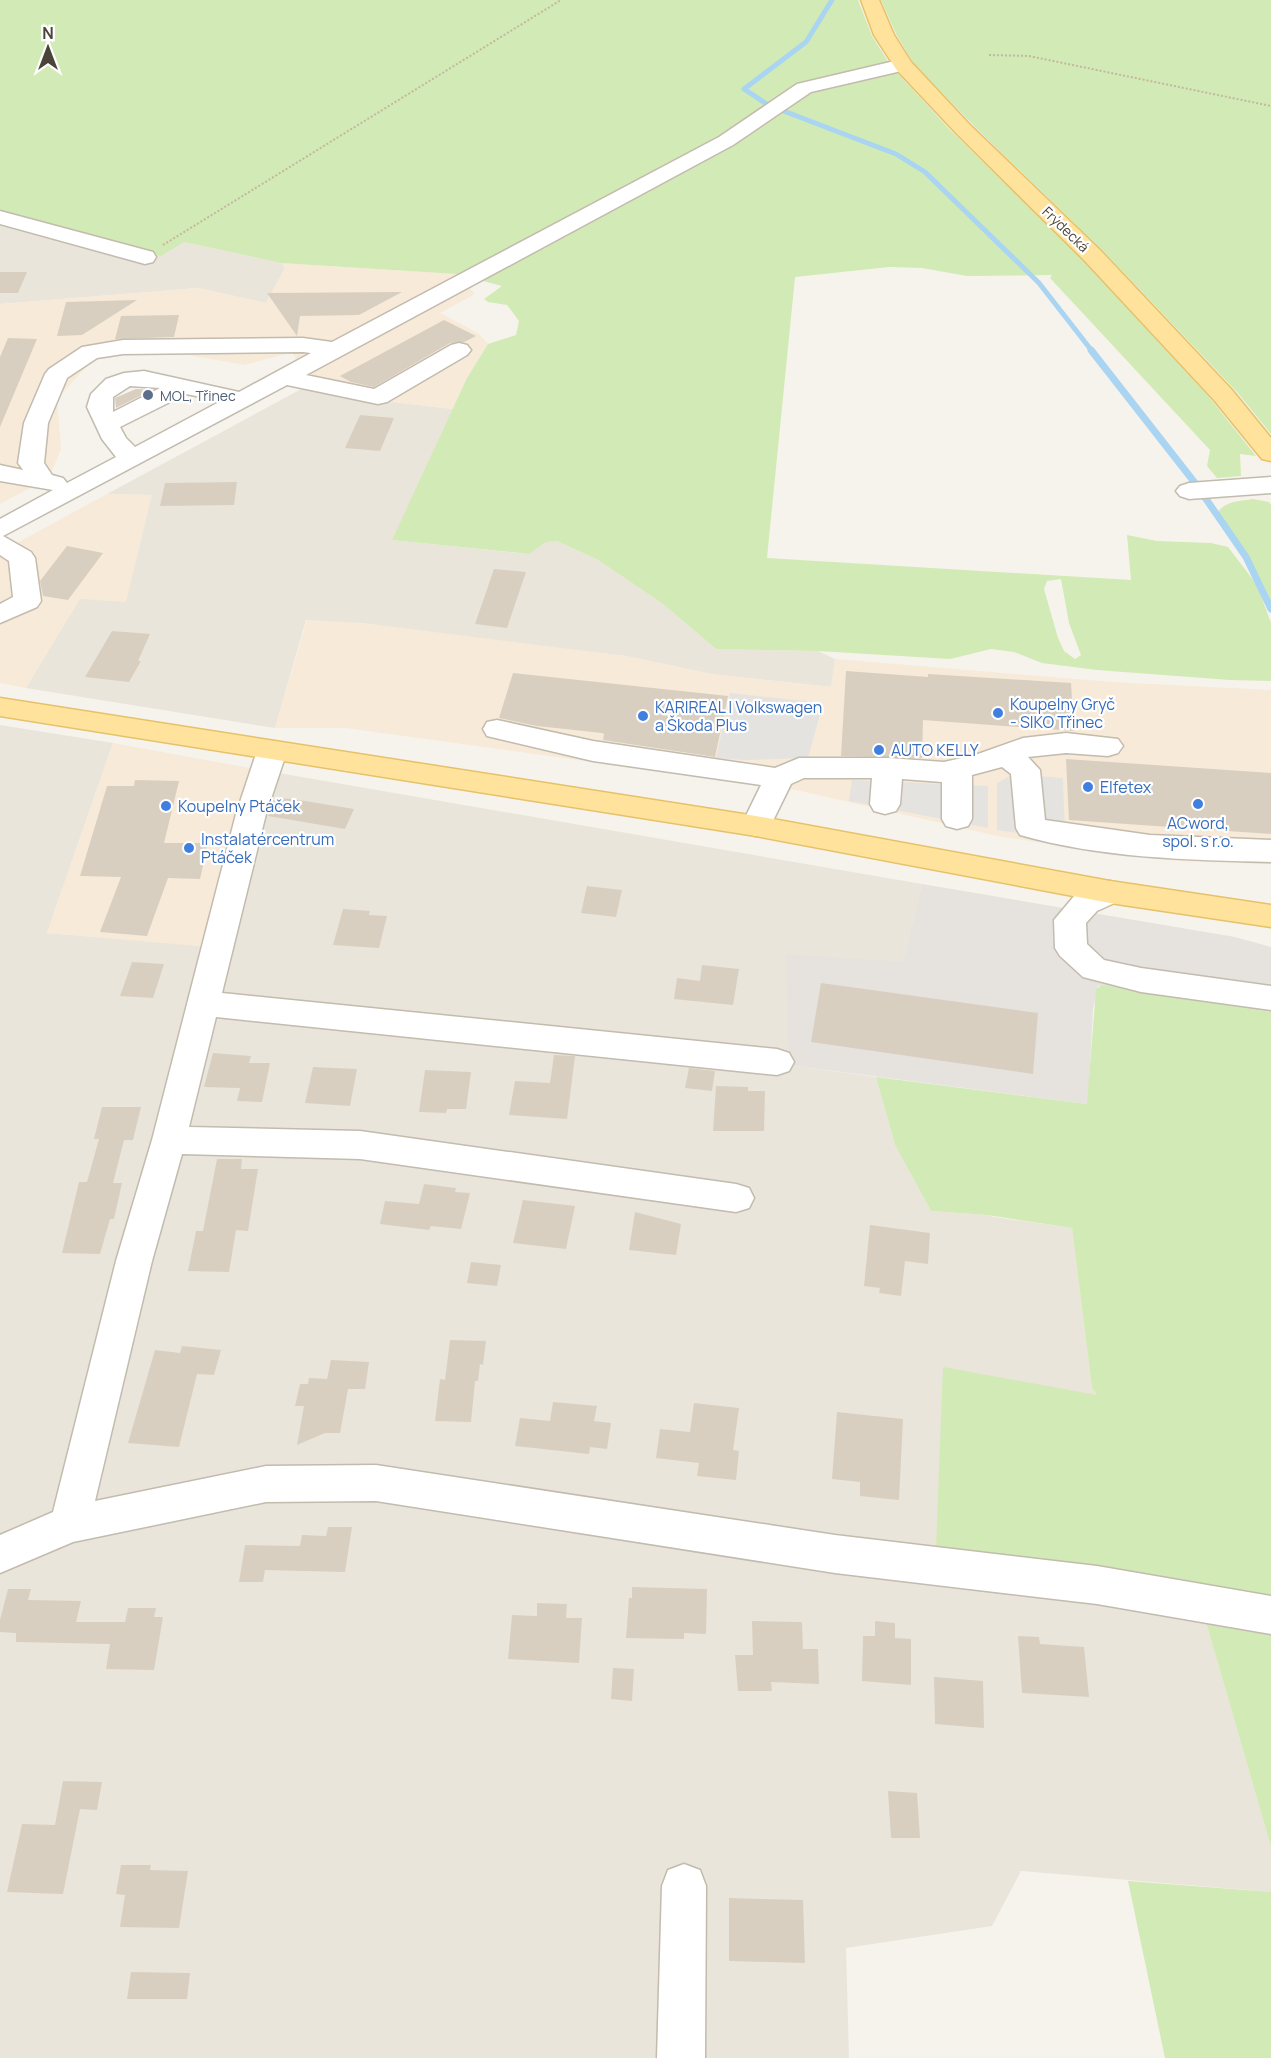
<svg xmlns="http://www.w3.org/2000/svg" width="1271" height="2058" viewBox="0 0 1271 2058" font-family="Manrope,sans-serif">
<rect width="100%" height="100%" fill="#f6f3ec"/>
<path fill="#eae5da" d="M0 214 184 242 281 263 285 268 266 303 198 288 0 304Z
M305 387 348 397 453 409 393 540 528 554 546 542 557 541 598 560 663 604 716 649 818 651 835 659 832 687 711 674 626 656 306 620 275 728 26 688 79 599 151 495 107 494Z
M0 725 113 743 47 933 209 946 250 768 922 884 903 962 788 1065 876 1077 895 1145 931 1211 987 1215 994 1217 1072 1228 1092 1388 1098 1396 1204 1615 1271 1847V1892L1021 1871 992 1926 846 1948 849 2058H0Z"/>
<path fill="#f7ead8" d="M281 263 457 274 475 294 440 313 478 333 488 344 467 378 453 409 348 397 305 387 293 352 245 365 188 355H97L57 399 61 449 49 478 0 504V304L198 288 266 303 285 268Z
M107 494 152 495 126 602 80 599 26 688 0 683V552Z
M307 620 363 623 626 656 711 674 831 687 835 659 1112 682 1271 690V864L1176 861 1002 837 796 790 346 728H275Z
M113 743 250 768 209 947 47 933Z"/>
<path fill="#e6e2dd" d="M922 884 1235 937 1271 947V1012L1098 986 1093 1009 1088 1104 788 1065 786 954 903 962Z"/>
<path fill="#d2eab5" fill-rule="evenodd" d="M0 0H858L872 36 891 66 951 131 1080 257 1209 397 1256 456 1240 454 1241 476 1217 478 1207 466 1210 450 1050 278 1052 275 967 276 922 268 889 267 795 277 767 558 1131 580 1127 535 1157 541 1211 543 1228 547 1257 585 1271 623V681L1230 680 1097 670 1042 663 1014 652 991 649 950 659 818 651 716 649 663 604 598 560 557 541 546 542 529 554 392 540 467 378 488 344 516 335 519 321 507 305 488 302 484 299 502 286 457 274 281 263 184 242 161 256 0 214ZM1061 579 1069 623 1081 655 1075 659 1064 651 1058 638 1044 589 1047 581Z
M881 0H1271V434L1237 392 1105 253 975 127 914 64 896 34Z
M1253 499 1269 502 1271 505V604L1251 565 1218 512C1225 501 1241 501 1253 499Z
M1102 985 1271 1012V1603L936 1548 943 1367 1097 1395 1092 1388 1072 1228 987 1215 931 1211 895 1145 876 1077 1087 1104 1096 989Z
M1204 1615 1271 1628V1847Z
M1128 1881 1271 1892V2058H1165Z"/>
<path fill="#e5e3e0" d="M730 693 823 703 808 758 744 760 716 758Z
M1014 774 1063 778 1065 840 997 830V783Z
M852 780 988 786V828L849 801Z"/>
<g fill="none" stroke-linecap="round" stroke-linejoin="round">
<path stroke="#a9d4f2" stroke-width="5" d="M832 0 806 42 744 89 768 105 896 154 925 172 1039 283 1092 351"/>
<path stroke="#a9d4f2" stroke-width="7" d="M1091 350 1195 483 1246 557 1271 609"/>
</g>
<path fill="#d8cfc1" d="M0 272H27L18 293H0Z
M402 292 359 315 300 316 297 336 267 293Z
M137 300 82 335 57 336 66 302Z
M179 315 174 337 115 339 121 316Z
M444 320 476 336 464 342 450 343 374 387 351 382 340 376Z
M8 338 37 339 0 427V357Z
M136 389 152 390 116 408 115 398Z
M360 415 394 418 380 451 345 448Z
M237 482 234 505 160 506 165 483Z
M67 546 103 553 68 600 43 596 40 581Z
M494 569 526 572 507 628 475 624Z
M112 631 150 634 138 661H141L129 682 85 677Z
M846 671 928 677V674L1071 683 1074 731 923 720 922 758 841 756Z
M513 673 728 696 715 757 603 740 604 734 602 733 537 726 499 718Z
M1066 759 1271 773V834L1069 820Z
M135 780 179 781 164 843H208L200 879 168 878 147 936 100 932 121 877 80 876 107 786H134Z
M274 798 293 799 354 809 345 829 268 816Z
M587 886 622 890 616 917 581 913Z
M343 909 370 911 369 915 387 916 379 948 333 945Z
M132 962 164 964 153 998 120 996Z
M702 965 739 969 733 1005 674 999 677 978 700 981Z
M821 983 1038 1013 1033 1074 811 1042Z
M213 1053 251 1056 249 1063H270L262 1102 237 1101 240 1088 204 1087Z
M554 1055 575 1056 567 1119 509 1115 515 1081 550 1083Z
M313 1067 357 1069 350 1106 305 1103Z
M689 1068 715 1071 712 1091 685 1088Z
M425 1070 471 1072 466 1109H447L446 1113 419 1112Z
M716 1086 748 1087V1091H765L764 1131H713Z
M102 1107H141L133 1140H124L113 1183H122L114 1219H110L100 1254 62 1253 79 1182H87L99 1139H94Z
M217 1159H242L241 1169H258L248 1231 236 1230 229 1272 188 1271 196 1231H203Z
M424 1184 456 1188 455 1192 470 1193 461 1229 431 1226 429 1230 380 1224 385 1201 419 1204Z
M523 1200 575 1206 566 1249 513 1243Z
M635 1212 681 1224 676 1255 629 1250Z
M870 1225 930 1233 928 1264 905 1261 901 1296 879 1293 880 1288 864 1286Z
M471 1262 501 1265 497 1286 467 1283Z
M450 1340 486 1341 483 1365 480 1364 478 1381H475L471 1422 435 1421 440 1379 445 1380Z
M182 1346 221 1350 214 1375 197 1374 179 1447 128 1443 155 1350 180 1353Z
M331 1360 369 1362 365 1389H348L340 1433H325L297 1445 304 1406H295L300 1384H308L309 1378 327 1379Z
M553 1402 597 1406 594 1421 611 1423 607 1449 590 1447 589 1454 515 1446 520 1418 550 1421Z
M694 1403 739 1408 733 1450 739 1451 736 1480 697 1476 699 1463 656 1458 660 1429 690 1432Z
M837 1412 903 1419 899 1500 860 1496V1482L832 1479Z
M328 1527H352L345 1572 265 1570 263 1582H239L245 1545 300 1546 302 1535 326 1536Z
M632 1587 707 1589 706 1634 684 1633V1639L626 1638 629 1598H632Z
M8 1589H31L28 1600 81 1601 76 1622H125L128 1608H156L154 1617H163L154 1670 106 1669 110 1644 16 1642V1633L0 1632V1620Z
M537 1603 567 1604 566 1618H582L579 1663 508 1659 512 1615 537 1616Z
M752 1621 802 1622 803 1649H818L819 1684 771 1682 772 1691H738L735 1655H753Z
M875 1621 895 1623V1638L911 1639V1685L862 1681 863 1636H875Z
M1018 1636 1039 1637 1040 1644 1084 1647 1089 1697 1022 1693Z
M613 1668 634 1669 632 1701 611 1699Z
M934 1677 983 1681 984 1728 935 1724Z
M63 1781 102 1782 97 1810 80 1809 63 1894 7 1892 22 1824 55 1825Z
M888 1791 917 1793 920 1838H891Z
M121 1865H151L150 1870 188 1871 179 1928 120 1927 125 1895 116 1894Z
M729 1898 803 1900 805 1963 729 1961Z
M131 1972 190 1973 187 1999H127Z"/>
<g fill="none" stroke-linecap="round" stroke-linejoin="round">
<defs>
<path id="minor" d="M903 59 910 61 913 65 910 69 811 92 733 145 306 375 374 389 451 345 459 343 467 345 471 350 467 355 387 402 378 404 287 385 3 536 31 552 35 558 41 601 37 607 0 623V604L13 597 9 561 0 555V519L53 490 0 481V465L23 470 18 463 24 423 45 374 49 369 82 347 123 340 303 338 332 342 719 137 797 84ZM303 352 311 353 239 392 144 371 124 373 106 379 91 394 87 407 102 439 116 457 67 483 63 478 52 475 44 463 48 423 67 378 97 358 123 354ZM130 386 160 388 113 412V397ZM186 394 221 401 135 447 126 438 120 427Z
M0 211 153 252 156 257 153 262 145 264 0 224Z
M1271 477V493L1189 499 1180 496 1176 491 1180 486 1189 483Z
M497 720 593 741 775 768 799 758H888L944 762 975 755 1023 738 1066 733 1118 739 1123 746 1118 753 1108 756 1066 753 1028 757 1040 770 1045 820 1150 835 1271 840V862C1188 860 1100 858 1020 835L1016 828 1011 774 1002 767 972 775V819L968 826 957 829 946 826 942 819V782L902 779 900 804 896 811 885 814 874 811 870 804 872 778H804L791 784 767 833 756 836 745 833 741 826 761 785 593 761 487 736 483 729 487 722Z
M272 741 282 744 287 751 266 814 222 993 777 1049 789 1053 794 1062 789 1071 777 1075 216 1017 189 1127 360 1131 736 1184 749 1188 754 1198 749 1208 736 1212 360 1159 182 1154 152 1261 95 1501 266 1466 376 1465 835 1535 1097 1566 1271 1596V1634L1097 1604 835 1573 376 1501 266 1502 73 1542 0 1573V1535L53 1512 116 1261 152 1140 236 814 257 751 262 744Z
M1110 881 1121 884 1126 892 1121 900 1097 911 1086 923 1087 944 1104 960 1141 968 1271 986V1010L1141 992 1083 977 1060 956 1055 948 1054 920 1075 895Z
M684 1864 700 1870 706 1886 705 2058H657L662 1886 668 1870Z"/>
<path id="major" d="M861 0H879L894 35 911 62 970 125 1100 250 1232 390 1271 438V461L1262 459 1214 400 1084 260 956 133 896 69 874 35Z
M0 698 756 816 1110 881 1271 905V927L1110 903 756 836 0 716Z"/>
</defs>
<use href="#minor" stroke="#c2bbae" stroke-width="3"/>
<use href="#major" stroke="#e6c16a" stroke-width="3"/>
<path stroke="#c4b79f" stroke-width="2" stroke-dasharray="2 2" stroke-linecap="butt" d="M989 55 1029 56 1271 106
M163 245 561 0"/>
<use href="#minor" fill="#fff" fill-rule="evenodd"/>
<use href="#major" fill="#ffe39c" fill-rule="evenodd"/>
</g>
<circle fill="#5c6f8a" stroke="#fff" stroke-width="2" cx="148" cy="395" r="6"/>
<g fill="#3f7fe0" stroke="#fff" stroke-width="2">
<circle cx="998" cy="713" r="6"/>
<circle cx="643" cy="716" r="6"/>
<circle cx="879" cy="750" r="6"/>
<circle cx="1088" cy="787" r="6"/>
<circle cx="1198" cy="804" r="6"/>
<circle cx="166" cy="806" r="6"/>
<circle cx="189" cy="848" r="6"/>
</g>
<g text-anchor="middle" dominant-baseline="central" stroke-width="4.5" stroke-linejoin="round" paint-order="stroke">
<g font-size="14" fill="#4b4439" stroke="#fff">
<text transform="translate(1066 229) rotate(44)">Frýdecká</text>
</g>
<g font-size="14" fill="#4e5e75" stroke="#fff" text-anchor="start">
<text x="160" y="395">MOL, Třinec</text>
</g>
<g font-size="16" fill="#366cbe" stroke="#fff" text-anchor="start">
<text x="1010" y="704">Koupelny Gryč<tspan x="1010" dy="18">- SIKO Třinec</tspan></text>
<text x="655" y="707">KARIREAL | Volkswagen<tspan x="655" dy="18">a Škoda Plus</tspan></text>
<text x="891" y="750">AUTO KELLY</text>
<text x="1100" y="787">Elfetex</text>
<text x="178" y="806">Koupelny Ptáček</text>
<text x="1198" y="823" text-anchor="middle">ACword,<tspan x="1198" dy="18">spol. s r.o.</tspan></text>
<text x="201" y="839">Instalatércentrum<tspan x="201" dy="18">Ptáček</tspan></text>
</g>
</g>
<g transform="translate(48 48)" stroke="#ffffff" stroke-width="4.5" paint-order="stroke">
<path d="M0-4.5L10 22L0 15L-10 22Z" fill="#4b4439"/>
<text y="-9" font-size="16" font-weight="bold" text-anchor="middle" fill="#4b4439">N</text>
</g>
</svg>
